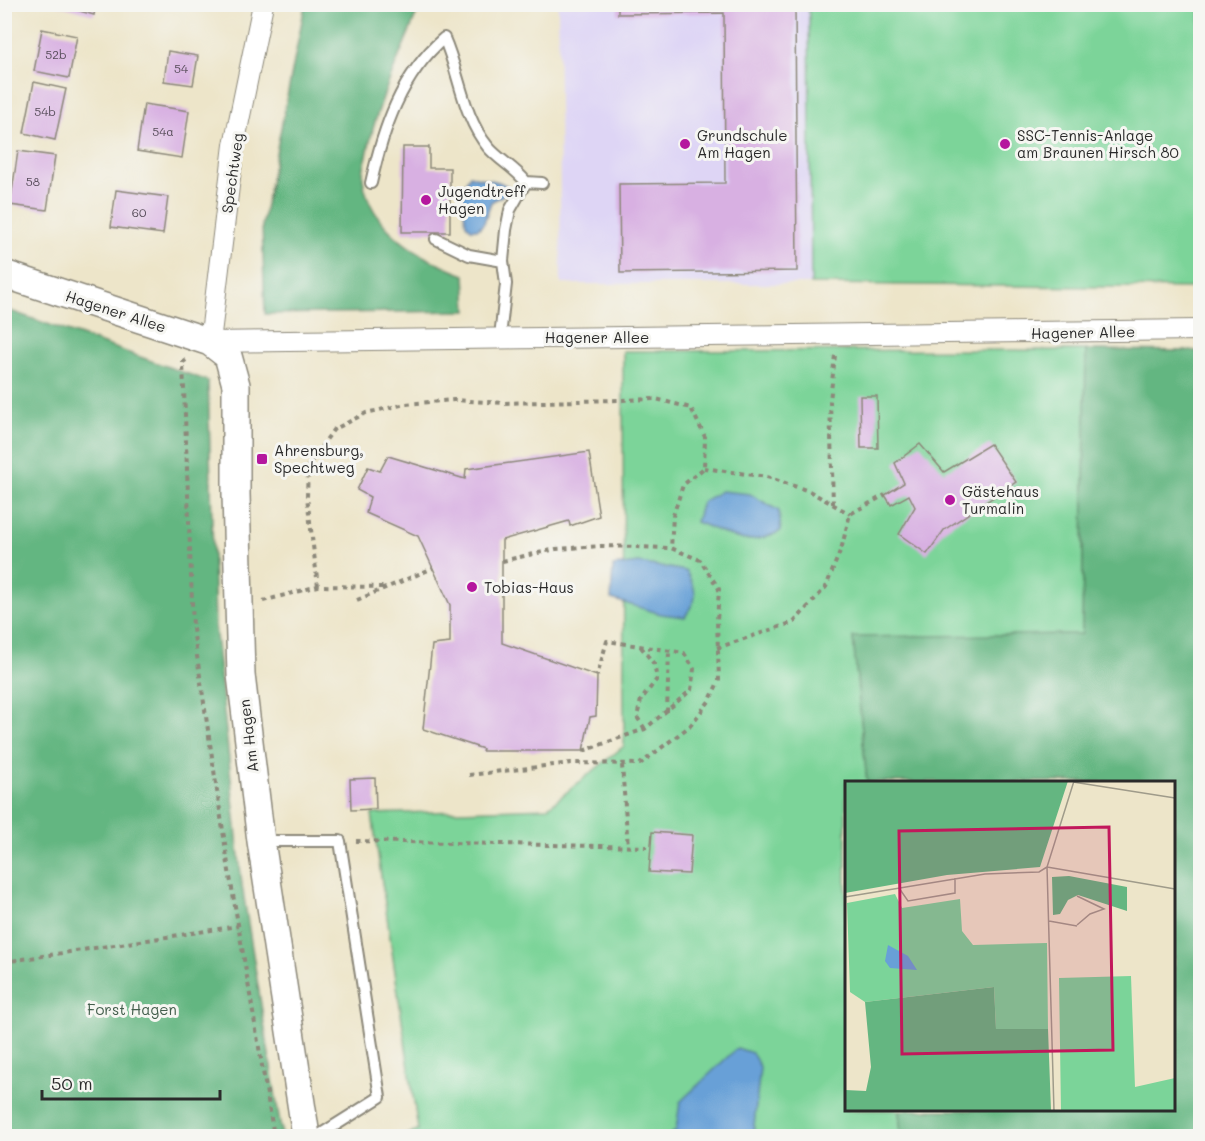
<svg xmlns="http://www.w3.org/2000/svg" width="1205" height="1141" viewBox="0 0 1205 1141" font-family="Mali,sans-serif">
<rect width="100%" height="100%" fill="#f6f6f2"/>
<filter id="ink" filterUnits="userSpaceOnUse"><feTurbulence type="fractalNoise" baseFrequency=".0167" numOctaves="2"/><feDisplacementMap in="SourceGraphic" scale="12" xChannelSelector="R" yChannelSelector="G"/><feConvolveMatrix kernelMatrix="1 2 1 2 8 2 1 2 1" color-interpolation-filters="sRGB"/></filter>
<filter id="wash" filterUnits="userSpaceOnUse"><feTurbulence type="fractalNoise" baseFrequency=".008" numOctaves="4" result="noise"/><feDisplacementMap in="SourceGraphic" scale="24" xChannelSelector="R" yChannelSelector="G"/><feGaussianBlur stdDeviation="1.35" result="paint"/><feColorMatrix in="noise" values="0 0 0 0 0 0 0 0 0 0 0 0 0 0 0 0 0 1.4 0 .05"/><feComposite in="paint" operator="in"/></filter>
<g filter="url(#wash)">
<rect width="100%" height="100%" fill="#ede5c9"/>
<path fill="#ded5f5" d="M558 5H809L811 284H561Z"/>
<path fill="#7bd499" stroke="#538062" stroke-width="1.5" d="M809 5H1200V288L811 284Z
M1086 350 1082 634 853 638 867 782H846V1110H899L901 1136H404L418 1130 372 814 547 808 624 746 623 351Z"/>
<path fill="#64b681" stroke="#487056" stroke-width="1.5" d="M305 5H420C401 55 376 103 367 156 365 163 362 172 363 179 370 230 421 259 465 275L467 311 265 314 262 225Z
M5 309 208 381 215 625 242 885 282 1136H5Z
M1086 350 1200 351V1136H901L899 1110H1174V782H867L853 637 1082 634Z"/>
<path fill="#68a0d7" stroke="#4a6681" stroke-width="1.5" d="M470 175C485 182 498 177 512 190L491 202 484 223 478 229H471L466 224C463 209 460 187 470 175Z
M721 491 750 494 779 511 781 531C742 550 733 535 696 522L702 502Z
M639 563 686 571C698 592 698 597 685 617L661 614 611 599 613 566Z
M737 1048 752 1053 760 1067 753 1136H669L676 1130 680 1102Z"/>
<g id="blocks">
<path fill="#d8b0e2" d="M55 4H96L94 15Z
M618 4H795L797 271 620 273 619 184 725 183 724 13 618 14Z
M42 29 77 36 69 78 34 71Z
M168 51 198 56 193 85 164 81Z
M34 82 66 89 55 140 24 133Z
M144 104 189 111 182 158 137 151Z
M403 147H429V168H450V232H402Z
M18 151 55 156 47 210 10 205Z
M116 190 168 197 163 234 111 227Z
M860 396H877L878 448H861Z
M920 444 944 472 990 444 1016 482 944 530 927 554 899 534 915 507 909 495 891 505 885 495 904 483 895 463Z
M589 452 599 516 570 526 569 521 502 540V643L597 676 596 716 590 717 583 751H482L483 749 423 729 432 645 450 643V605L418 536 366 513 370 497 357 490 368 467 380 471 388 456 465 479 466 469Z
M375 778 376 809 351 810 350 779Z
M652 832 692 835 689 874 649 872Z"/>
</g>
</g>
<g filter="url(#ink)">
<use href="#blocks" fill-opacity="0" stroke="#8c887a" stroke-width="1.5"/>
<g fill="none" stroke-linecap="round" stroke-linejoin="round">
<defs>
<path id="lane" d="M371 183C383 129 401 75 444 38 460 74 462 115 488 147 499 160 515 168 526 182
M436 239 469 255 503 261
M500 337 506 284 503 261 506 230 510 210 526 182 542 183
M262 841H340L380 1097 318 1136"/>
<path id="street" d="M263 4 234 145 210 342 1200 330"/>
<path id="secondary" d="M4 274 210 342 228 356 236 385V494L241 675 261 841 306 1136"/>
</defs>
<use href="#lane" stroke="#8c887a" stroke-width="14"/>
<use href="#street" stroke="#8c887a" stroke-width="22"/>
<use href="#secondary" stroke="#8c887a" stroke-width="30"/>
<path stroke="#8c887a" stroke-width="4" stroke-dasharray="4.5 4.5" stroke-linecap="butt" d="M186 360 183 362 193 629 229 871 274 1136
M704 468 767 477 809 491 850 514
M833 504 830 401 835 355
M318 586 307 497 308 466 333 430 366 413 406 404 454 400 504 403 656 399 691 408 705 437 704 468 683 485 673 516 671 548
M357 600 433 568
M263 601 318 586 383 587
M641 647 654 664 657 679 641 700 637 717 645 729
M717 648 794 622 826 587 842 546 850 514 885 495
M667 712 669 651
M583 751 645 729 691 690 694 669 684 653 607 641 597 676
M622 765 628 847
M469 775 571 763 640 764 690 726 710 700 719 680 717 621 719 589 700 560 671 548 601 546 556 549 502 561
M356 841 647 847
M4 962 238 926"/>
<use href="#lane" stroke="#fff" stroke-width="10"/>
<use href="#street" stroke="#fff" stroke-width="20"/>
<use href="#secondary" stroke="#fff" stroke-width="27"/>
</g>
</g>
<g fill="#b5179e" stroke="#f6f6f2" stroke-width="2">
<circle cx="685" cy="144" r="6"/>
<circle cx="1005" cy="144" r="6"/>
<circle cx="426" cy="200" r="6"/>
<rect x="256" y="453" width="12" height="12" rx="3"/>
<circle cx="950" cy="500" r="6"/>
<circle cx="472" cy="587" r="6"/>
</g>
<g text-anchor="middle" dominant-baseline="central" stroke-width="6" stroke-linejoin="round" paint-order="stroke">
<g font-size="12" fill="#564c59">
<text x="56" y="54">52b</text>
<text x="181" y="68">54</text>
<text x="45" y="111">54b</text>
<text x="163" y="131">54a</text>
<text x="33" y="181">58</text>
<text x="139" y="212">60</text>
</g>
<g font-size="15" fill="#2b2b2b" stroke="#f6f6f2" text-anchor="start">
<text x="697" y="135">Grundschule<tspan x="697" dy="17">Am Hagen</tspan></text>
<text x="1017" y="135">SSC-Tennis-Anlage<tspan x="1017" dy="17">am Braunen Hirsch 80</tspan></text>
<text x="438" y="191">Jugendtreff<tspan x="438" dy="17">Hagen</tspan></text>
<text x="274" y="450">Ahrensburg,<tspan x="274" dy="17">Spechtweg</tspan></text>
<text x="962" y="491">Gästehaus<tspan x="962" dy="17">Turmalin</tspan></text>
<text x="484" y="587">Tobias-Haus</text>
</g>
<g font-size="15" fill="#2b2b2b" stroke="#f6f6f2">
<text transform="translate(232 173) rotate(-82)">Spechtweg</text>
<text transform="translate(116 311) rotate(18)">Hagener Allee</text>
<text transform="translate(1083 332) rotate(-1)">Hagener Allee</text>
<text x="597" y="337">Hagener Allee</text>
<text transform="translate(248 736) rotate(-97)">Am Hagen</text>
</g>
<g font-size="15" fill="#435e4c" stroke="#f6f6f2">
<text x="132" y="1009">Forst Hagen</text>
</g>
</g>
<g transform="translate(845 781)">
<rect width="330" height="330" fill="#ede5c9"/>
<path d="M50 113 57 127 115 118 117 150 128 164 202 162 203 248H151L149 206 20 221 5 211 2 122ZM286 195 290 306 330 297V330H216L214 197Z" fill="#7bd499"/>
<path d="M0 0H223L195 86 102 94 0 112ZM224 95 282 106V130L233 114 223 119 215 133 208 134 207 96ZM149 206 151 248H203L206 330H0V309L21 310 26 286 20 221Z" fill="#64b681"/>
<path d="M43 164 63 175 72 189 45 187 40 180Z" fill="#68a0d7"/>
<path fill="none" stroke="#9f9b8a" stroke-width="1.5" d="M228 1 330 17M202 86 330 108M54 107 63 120 110 112V97M232 115 259 128 245 133 232 144M0 116 140 93 194 91 202 86M204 140 232 145M209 330 202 86 229 0"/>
<path fill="#c2185b" fill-opacity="0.15" stroke="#c2185b" stroke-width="3" d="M264 46 268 269 57 273 54 50Z"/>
<rect width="330" height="330" fill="none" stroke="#2b2b2b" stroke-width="3"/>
</g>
<rect width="1205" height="1141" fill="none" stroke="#f6f6f2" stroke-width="24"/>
<path d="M42 1090v9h178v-9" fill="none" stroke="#2b2b2b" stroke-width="3"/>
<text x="51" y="1090" font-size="18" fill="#2b2b2b" stroke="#f6f6f2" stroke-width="4.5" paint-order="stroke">50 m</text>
</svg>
